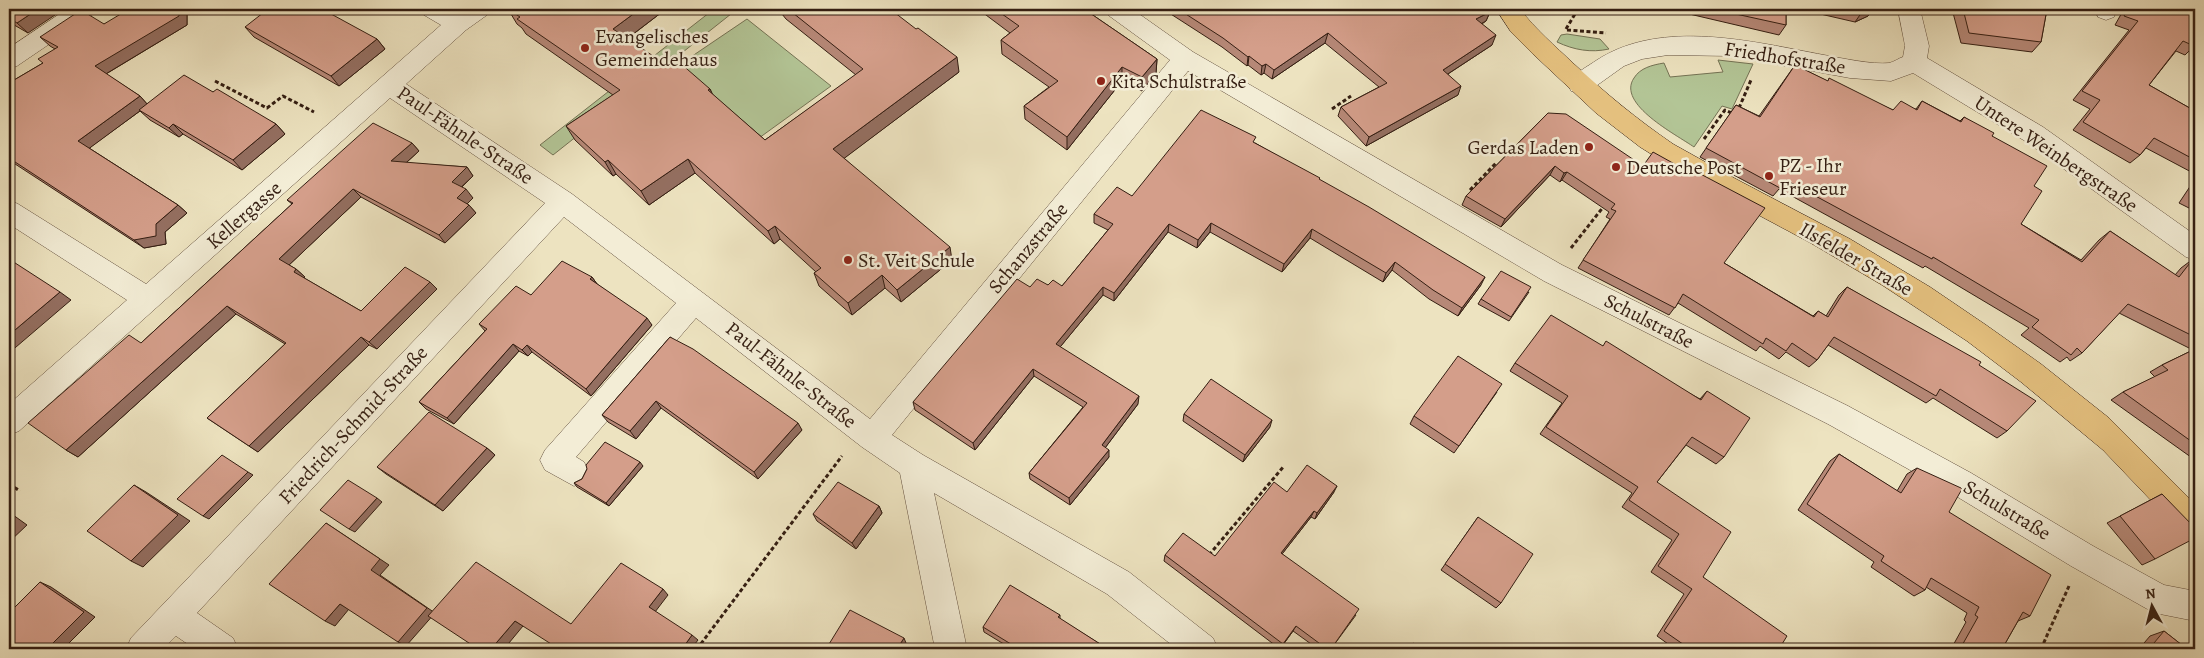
<svg xmlns="http://www.w3.org/2000/svg" width="2204" height="658" viewBox="0 0 2204 658" font-family="Alegreya,serif">
<rect width="100%" height="100%" fill="#ede3c0"/>
<filter id="stains"><feTurbulence type="fractalNoise" baseFrequency=".004" numOctaves="4"/><feColorMatrix values="0 0 0 0 .2 0 0 0 0 .09 0 0 0 0 .02 0 0 0 .5 -.17"/></filter>
<radialGradient id="worn" r=".72"><stop offset=".6" stop-color="#630" stop-opacity="0"/><stop offset="1" stop-color="#630" stop-opacity=".3"/></radialGradient>
<path fill="#b3c596" stroke="#747254" d="M714 9 736 10 553 155 540 145Z
M747 19 831 86 759 138 676 67Z
M1567 34 1600 39 1609 49C1591 53 1574 50 1557 42L1561 35Z
M1718 60 1753 64 1732 109 1722 106 1694 147C1677 135 1616 104 1634 78 1640 68 1652 65 1664 63L1670 77 1723 72Z"/>
<g fill="none" stroke-linecap="round" stroke-linejoin="round">
<defs>
<path id="minor" d="M67 9H96L92 15 17 66 9 69V48Z
M421 9H450L457 13 463 9H491L487 15 466 30 406 84 572 194 870 419 1170 60 1108 15 1104 9H1132L1193 52 1562 265 1848 406 1971 473 2093 546 2164 585 2195 591V621L2160 614 2149 610 2071 566 1951 493 1828 424 1544 281 1188 71 892 435 923 455 1129 572 1213 638 1218 649H1177L1107 594 934 493 967 649H935L900 473 862 447 696 318 576 457 584 462 589 472 584 482 574 486 545 470 540 460 545 450 676 303 564 217 197 613 233 638 238 649H195L176 636 163 649H126L131 638 545 203 390 98 19 431 9 435V404L127 300 9 224V200L18 204 146 284 441 25 424 15Z
M1898 9H1920L1929 46 1927 58 2043 127 2195 235V260L2186 257 2025 141 1913 73 1891 81 1850 78 1731 56 1668 55 1642 59 1624 66 1589 91 1580 93 1571 91 1568 84C1574 73 1587 67 1597 60 1662 18 1754 42 1824 55 1841 58 1873 65 1889 63 1894 62 1899 58 1903 57L1905 46Z
M2095 9H2117L2114 17 2106 20 2098 17Z"/>
<path id="major" d="M1496 9H1520C1535 29 1555 46 1574 64 1605 93 1638 120 1673 144L1734 178 1850 239 1930 287 1986 325 2041 364 2109 418 2195 504V539L2184 535 2103 450 2021 382 1967 341 1882 285 1809 242 1693 180 1640 147 1596 113 1533 54 1511 32Z"/>
</defs>
<use href="#minor" stroke="#624f3e" stroke-width="1"/>
<use href="#major" stroke="#341e12" stroke-width="1"/>
<path stroke="#341e12" stroke-width="3" stroke-dasharray="4 2.5" stroke-linecap="butt" d="M1566 29 1578 9
M1567 30 1606 33
M215 81 267 108 283 96 314 112
M1739 108 1751 80
M1332 109 1351 96
M1704 139 1725 110 1734 114
M1470 190 1497 162
M1571 248 1604 206
M9 484 20 491
M1209 555 1284 466
M697 649 842 456
M2041 649 2069 586"/>
<use href="#minor" fill="#f3edd6" fill-rule="evenodd"/>
<use href="#major" fill="#e6c280" fill-rule="evenodd"/>
</g>
<path fill="#b68877" stroke="#341e12" d="M9 9 28 33 9 22Z
M508 9H666L627 39 662 62 710 89 713 95 765 140 856 75 786 19 778 9H890L959 72 844 158 952 260 901 302 885 288 852 315 819 286 814 273 816 272 780 239 774 244 695 173 649 205 616 174 613 176 575 140 566 126 613 95 526 34 522 28 517 24Z
M978 9H1084L1157 59 1156 73 1142 91 1122 81 1067 150 1025 119 1024 106 1049 87 1002 54 1001 40 1010 33Z
M1163 9H1486L1490 12 1486 21 1482 24 1492 45 1448 74 1458 95 1366 146 1338 116 1341 107 1379 87 1325 43 1272 79 1264 73 1261 75 1248 65 1247 66 1222 47Z
M1668 9H1786V25L1779 35Z
M1808 9H1874L1868 16 1855 22 1816 13Z
M1952 9H2047L2041 42 2032 52 1961 43Z
M2124 9H2191L2194 46 2185 55 2176 51 2149 85 2195 111V174L2146 148 2140 155 2130 163 2073 130 2090 109 2073 100 2129 30 2115 25Z
M187 11V25L106 74 140 96 147 104 213 92 276 124 285 134 242 170 183 134 179 137 150 120 140 111 89 148 178 205 187 213 165 232 166 244 144 248 9 160V83L43 63 55 49 50 46 40 37 104 24Z
M245 27 377 39 385 49 339 86 254 37Z
M1795 65 1827 81 1893 110 1916 109 1922 101 1960 121 1964 117 1992 136 2034 186 2021 224 2081 260 2099 240 2110 231 2175 275 2181 268 2193 259 2195 261V460L2111 400 2123 392 2155 377 2150 372 2162 365 2193 350 2119 313 2082 353 2070 361 2067 357 2060 362 2021 335 2029 328 1925 266 1923 268 1779 189 1773 196 1700 157 1736 105 1759 116Z
M1548 113 1724 263 1813 316 1818 311 1826 316 1839 295 1847 287 1979 365 2007 431 1997 438 1933 398 1926 403 1828 345 1817 360 1809 367 1786 352 1779 359 1760 346 1756 351 1678 303 1669 315 1578 268 1610 219 1606 217 1609 212 1562 180 1560 182 1550 175 1501 227 1462 205 1466 196Z
M412 143 419 151 406 163 467 167 473 176 462 187 473 198 467 203 476 213 445 243 361 197 289 265 296 269 305 277 304 278 361 311 437 289 377 349 369 345 258 452 207 418 285 344 236 314 78 457 66 450 141 343 292 204 287 200Z
M1255 143 1319 180 1481 285 1458 316 1429 299 1392 270 1383 282 1310 238 1282 272 1210 232 1197 248 1168 232 1114 301 1103 295 1060 347 1138 404 1105 448 1109 457 1070 505 1030 479 1029 473 1083 407 1034 376 975 450 915 410 913 402 1030 287 1048 285 1062 286 1108 230 1094 223V214L1132 196Z
M2195 179V211L2179 203Z
M592 277 597 284 652 325 591 396 532 352 528 356 519 351 454 424 426 409 419 402 485 331 479 324 531 295Z
M1529 292 1509 321 1478 304 1481 299Z
M670 337 802 430 758 479 661 408 636 439 608 422 602 415Z
M1603 346 1700 399 1707 391 1724 457 1716 464 1686 445 1657 482 1703 577 1779 649H1675L1657 636 1684 594 1651 572 1672 540 1622 507 1632 493 1540 434 1562 403 1510 371 1515 363Z
M1497 392 1454 453 1410 424 1414 416Z
M1184 414 1270 427 1243 462 1183 421Z
M487 448 495 455 443 511 386 474 377 467Z
M1839 454 1897 491 1907 474 1917 468 1949 512 2030 616 2018 621 2002 649H1951L1966 622 1964 620 1967 613 1926 587 1925 590 1914 596 1871 567 1874 562 1798 510 1830 461Z
M643 466 609 506 577 487 574 483 582 479 587 469Z
M1287 492H1334L1315 519 1311 517 1282 554 1356 615 1331 649H1318L1293 631 1280 649 1164 561 1165 555 1215 556Z
M2162 494 2155 559 2142 565 2107 523Z
M879 506 882 513 856 549 817 521 813 514Z
M1478 517 1501 603 1496 608 1441 570Z
M1060 615V619L1108 649H1012L984 632 983 627Z
M2164 631 2187 649H2139L2150 636Z"/>
<path fill="#946f61" stroke="#341e12" d="M38 9H64L28 33 17 23Z
M179 9H185L187 11V25L104 75 95 66Z
M640 9H666L620 44 613 29Z
M1871 9H1874L1868 16 1855 22 1862 12Z
M1490 12 1486 21 1473 28 1476 19Z
M1328 33 1325 43 1272 79 1274 70Z
M1496 35 1492 45 1440 79 1443 70Z
M377 39 385 49 339 86 331 76Z
M1249 56 1248 65 1247 66 1248 57Z
M957 57 959 72 838 163 833 149Z
M1157 59 1156 73 1142 91V77Z
M1266 64 1264 73 1261 75 1262 66Z
M1122 67V81L1067 150V137Z
M1461 86 1458 95 1366 146 1369 137Z
M710 89 716 103 708 90Z
M140 96 148 105 87 150 78 141Z
M173 124 183 134 179 137 169 128Z
M276 124 285 134 242 170 233 160Z
M412 143 419 151 398 170 391 161Z
M688 159 695 173 649 205 641 191Z
M608 160 616 174 613 176 605 162Z
M1555 166 1550 175 1501 227 1505 219Z
M467 167 473 176 458 190 452 182Z
M1567 172 1562 180 1560 182 1564 173Z
M353 189 361 197 287 267 279 259Z
M466 189 473 198 464 207 457 198Z
M178 205 187 213 165 232 166 244 144 248 134 240 156 224Z
M469 205 476 213 445 243 439 235Z
M1211 223 1210 232 1197 248 1198 240Z
M1169 224 1168 232 1114 301V293Z
M775 226 780 239 774 244 768 231Z
M1312 229 1310 238 1282 272 1284 264Z
M950 247 952 260 901 302 897 290Z
M1395 262 1392 270 1383 282 1386 273Z
M296 269 305 277 302 280 294 272Z
M882 275 885 288 852 315 848 303Z
M592 277 597 284 590 279Z
M1485 277 1481 285 1458 316 1462 308Z
M430 282 437 289 377 349 369 342Z
M1103 287V295L1056 352V344Z
M60 292 71 300 9 353V335Z
M227 306 236 314 78 457 66 450Z
M647 318 652 325 591 396 586 389Z
M361 337 369 345 258 452 249 446Z
M513 344 519 351 454 424 447 418Z
M527 345 532 352 528 356 522 350Z
M1033 369 1034 376 975 450 973 443Z
M1139 396 1138 404 1102 452V445Z
M656 401 661 408 636 439 630 431Z
M1272 420 1270 427 1243 462 1245 455Z
M798 423 802 430 758 479 754 472Z
M487 448 495 455 443 511 435 505Z
M1109 450V457L1070 505 1069 498Z
M640 462 643 466 609 506 606 503Z
M248 472 253 475 209 519 203 516Z
M134 485 146 492 190 521 143 567 131 561Z
M1337 486 1334 492 1315 519 1317 513Z
M377 498 382 502 355 532 349 529Z
M879 506 882 513 856 549 852 543Z
M1314 511 1311 517 1279 558 1281 553Z
M9 512 27 525 9 542Z
M326 523 389 565 380 575 435 613 406 646 398 642 371 570Z
M40 582 51 587 95 617 63 649H47Z
M663 589 668 595 655 612 649 607Z
M340 604 349 609 335 626 325 621Z
M515 621 523 626 504 649H491Z
M1296 626 1293 631 1280 649 1283 644Z
M692 635 698 640 691 649H682Z
M904 638 906 643 903 649H897Z"/>
<path fill="#d49e8a" stroke="#341e12" d="M9 9H38L17 23 9 18Z
M129 9H179V16L95 66 140 96 78 141 178 205 156 224V236L134 240 9 158V83L43 63 38 59 58 47 40 37 81 10 104 24Z
M268 9H322L377 39 331 76 245 27Z
M508 9H640L613 29 662 62 672 56 710 89 708 90 765 140 863 69 788 9H890L916 29 918 28 957 57 833 149 950 247 897 290 882 275 848 303 814 273 821 268 775 226 768 231 688 159 641 191 608 160 605 162 566 126 620 90 517 19 520 17Z
M995 9H1084L1157 59 1142 77 1122 67 1067 137 1024 106 1058 81 1001 40 1019 26Z
M1178 9H1486L1490 12 1476 19 1496 35 1443 70 1461 86 1369 137 1341 107 1387 83 1328 33 1274 70 1266 64 1262 66 1249 56 1248 57 1223 38Z
M1713 9H1786V25Z
M1846 9H1871L1862 12Z
M1963 9H2047L2041 42 1969 33Z
M2128 9H2191L2195 11V44L2194 46 2183 41 2149 85 2195 111V160L2154 138 2140 155 2083 122 2100 100 2082 91 2138 21 2124 16Z
M1795 65 1828 81 1829 78 1893 110 1901 101 1917 110 1922 101 1961 122 1964 117 1994 133 1992 136 2047 166 2034 186 2042 191 2021 224 2082 262 2110 231 2179 277 2193 259 2195 261V337L2128 304 2082 353 2077 348 2071 355 2032 327 2039 320 1933 257 1932 259 1786 180 1780 188 1706 148 1736 105 1760 117Z
M184 75 213 92 217 89 276 124 233 160 173 124 169 128 139 110Z
M1201 110 1256 137 1253 142 1320 178 1319 179 1369 207 1485 277 1462 308 1433 290 1395 262 1386 273 1312 229 1284 264 1211 223 1198 240 1169 224 1114 293 1103 287 1056 344 1139 396 1102 445 1109 450 1069 498 1029 473 1087 403 1033 369 973 443 913 402 1017 279 1030 287 1037 279 1048 285 1053 280 1062 286 1113 224 1094 214 1117 187 1132 196Z
M1548 113 1566 114 1643 166 1653 152 1689 172 1691 169 1765 208 1724 263 1814 317 1818 311 1828 317 1847 287 1981 362 1979 365 2036 401 2007 431 1940 389 1936 396 1834 337 1817 360 1792 343 1786 351 1766 338 1763 344 1683 294 1675 308 1583 260 1616 211 1611 209 1615 204 1567 172 1564 173 1555 166 1505 219 1466 196Z
M373 123 412 143 391 161 467 167 452 182 466 189 457 198 469 205 439 235 353 189 279 259 296 269 294 272 361 311 405 267 430 282 369 342 361 337 249 446 207 418 286 343 227 306 66 450 28 423 129 335 141 343 293 203 287 200Z
M2195 187V197L2190 195Z
M9 259 60 292 9 335Z
M562 261 592 277 590 279 647 318 586 389 527 345 522 350 513 344 447 418 419 402 487 329 479 324 516 286 531 295Z
M1501 271 1531 287 1511 317 1481 299Z
M1551 315 1603 346 1606 341 1701 400 1707 391 1750 418 1724 457 1692 437 1657 482 1731 532 1703 577 1787 636 1779 649H1690L1664 631 1692 589 1658 566 1679 534 1629 500 1638 487 1546 427 1568 396 1515 363Z
M670 337 693 349 798 423 754 472 656 401 630 431 602 415Z
M2195 349V444L2123 392 2168 370 2162 365Z
M1458 356 1502 384 1459 446 1414 416Z
M1211 379 1272 420 1245 455 1184 414Z
M429 412 487 448 435 505 377 467Z
M605 442 640 462 606 503 574 483 582 479 587 469 586 465Z
M1839 454 1901 493 1917 468 1961 488 1962 489 1949 512 2051 575 2030 616 2023 612 2002 649H1960L1978 617 1975 615 1979 607 1931 578 1925 590 1881 561 1884 556 1807 504Z
M222 455 248 472 203 516 177 499Z
M1307 465 1337 486 1317 513 1314 511 1281 553 1359 609 1331 649H1327L1296 626 1283 644 1165 555 1183 533 1215 556 1274 482 1287 492Z
M348 480 377 498 349 529 320 510Z
M838 482 879 506 852 543 813 514Z
M134 485 178 515 131 561 87 531Z
M2162 494 2195 528V538L2155 559 2120 516Z
M9 515 13 518 9 522Z
M1478 517 1533 554 1501 603 1445 564Z
M326 523 380 559 371 570 427 608 398 642 340 604 325 621 269 584Z
M476 562 571 624 621 563 663 589 649 607 692 635 682 649H559L515 621 491 649H478L428 616Z
M40 582 84 612 47 649H9V613Z
M1010 585 1060 615 1058 617 1108 649H1019L983 627Z
M850 610 904 638 897 649H826Z
M2164 631 2187 649H2149Z
M1413 643 1422 649H1409Z"/>
<g fill="#8f2418" stroke="#f3edd6" stroke-width="2">
<circle cx="585" cy="48" r="5"/>
<circle cx="1101" cy="81" r="5"/>
<circle cx="1589" cy="147" r="5"/>
<circle cx="1616" cy="167" r="5"/>
<circle cx="1769" cy="176" r="5"/>
<circle cx="848" cy="260" r="5"/>
</g>
<g text-anchor="middle" dominant-baseline="central" stroke-width="5" stroke-linejoin="round" paint-order="stroke">
<g font-size="20" fill="#341e12" stroke="#f3edd6" text-anchor="start">
<text x="595" y="36">Evangelisches<tspan x="595" dy="23">Gemeindehaus</tspan></text>
<text x="1111" y="81">Kita Schulstraße</text>
<text x="1579" y="147" text-anchor="end">Gerdas Laden</text>
<text x="1779" y="165">PZ - Ihr<tspan x="1779" dy="23">Frieseur</tspan></text>
<text x="1626" y="167">Deutsche Post</text>
<text x="858" y="260">St. Veit Schule</text>
</g>
<g font-size="20" fill="#341e12" stroke="#f3edd6">
<text transform="translate(1785 58) rotate(9)">Friedhofstraße</text>
<text transform="translate(465 135) rotate(34)">Paul-Fähnle-Straße</text>
<text transform="translate(2056 154) rotate(34)">Untere Weinbergstraße</text>
<text transform="translate(244 215) rotate(-41)">Kellergasse</text>
<text transform="translate(1028 248) rotate(-50)">Schanzstraße</text>
<text transform="translate(1856 259) rotate(30)">Ilsfelder Straße</text>
<text transform="translate(1649 321) rotate(27)">Schulstraße</text>
<text transform="translate(791 375) rotate(38)">Paul-Fähnle-Straße</text>
<text transform="translate(353 425) rotate(-47)">Friedrich-Schmid-Straße</text>
<text transform="translate(2007 510) rotate(31)">Schulstraße</text>
</g>
</g>
<rect width="2204" height="658" fill="none" stroke="#ede3c0" stroke-width="30"/>
<rect x="10" y="10" width="2184" height="638" fill="none" stroke="#341e12" stroke-width="2.5"/>
<rect x="15" y="15" width="2174" height="628" fill="none" stroke="#341e12"/>
<g transform="translate(2152 606) rotate(353)" stroke="#f3edd6" stroke-width="4" paint-order="stroke">
<path d="M0-4L9 19L0 12L-9 19Z" fill="#341e12"/>
<text y="-8" font-size="14" font-weight="bold" text-anchor="middle" fill="#341e12">N</text>
</g>
<rect width="100%" height="100%" filter="url(#stains)"/>
<rect width="100%" height="100%" fill="url(#worn)"/>
</svg>
